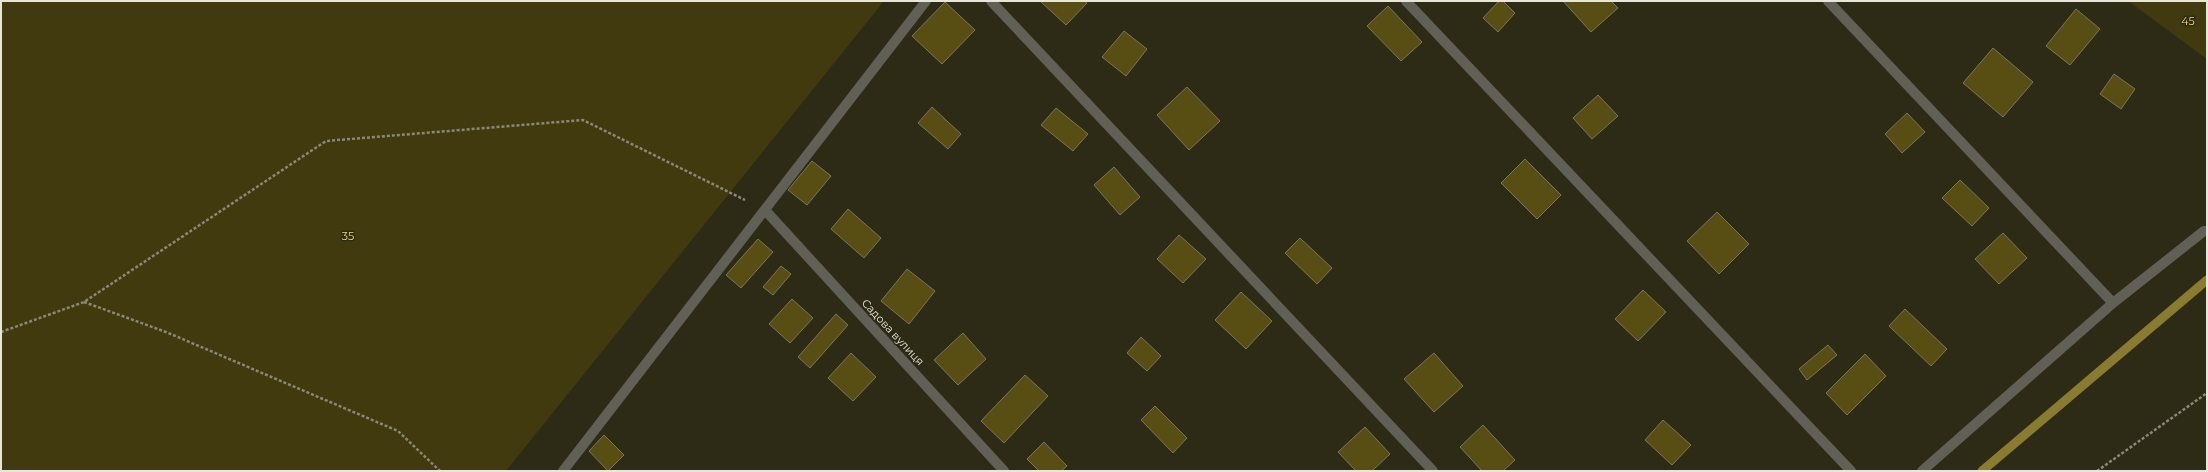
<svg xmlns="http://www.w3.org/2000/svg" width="2208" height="472" viewBox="0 0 2208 472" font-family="Montserrat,sans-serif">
<rect width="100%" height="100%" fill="#2d2a16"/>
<path fill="#413a0e" d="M1 1H884L506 471H1Z
M2128 1H2207V59Z"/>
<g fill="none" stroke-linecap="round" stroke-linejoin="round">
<path stroke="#897c30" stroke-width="9" d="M1982 471 2207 280"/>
</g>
<path fill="#584e13" stroke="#7a7660" d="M1040 1H1084L1087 3 1066 25Z
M1499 1H1503L1515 13 1498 32 1483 18Z
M1563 1H1611L1618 8 1591 32Z
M945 2 975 30 942 64 912 36Z
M1388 6 1422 42 1401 61 1367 26Z
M2076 9 2100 29 2070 65 2046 46Z
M1124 31 1147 49 1126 76 1102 57Z
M1993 48 2033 82 2003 117 1963 83Z
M2114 74 2135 89 2121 109 2100 94Z
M1187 87 1220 121 1189 150 1157 115Z
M1598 95 1618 116 1592 139 1573 118Z
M932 107 961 134 948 149 918 123Z
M1056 108 1088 134 1073 151 1041 125Z
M1907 113 1925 132 1902 153 1885 134Z
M1525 159 1561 195 1537 219 1501 183Z
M812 161 831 176 807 205 788 190Z
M1114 167 1140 197 1120 215 1094 185Z
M1960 180 1989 208 1972 226 1942 198Z
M848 209 881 238 864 258 831 229Z
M1717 212 1749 244 1719 274 1687 241Z
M2003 233 2027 258 1999 284 1975 259Z
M1179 235 1206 259 1183 283 1157 259Z
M1300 238 1332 268 1317 284 1285 253Z
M758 239 773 252 741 288 726 275Z
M781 266 791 274 773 295 763 287Z
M907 269 935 291 909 324 881 301Z
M1643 290 1666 312 1638 341 1615 319Z
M1241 292 1272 321 1246 349 1215 320Z
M792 299 813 318 790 343 769 324Z
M1905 309 1947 349 1931 366 1889 326Z
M836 314 848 325 810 368 798 357Z
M963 333 986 359 958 385 934 360Z
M1141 337 1161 356 1147 371 1127 353Z
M1828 345 1837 355 1807 380 1799 369Z
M851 353 876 377 853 401 828 378Z
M1434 353 1463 386 1434 412 1404 379Z
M1865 354 1886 376 1847 415 1826 393Z
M1025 375 1048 396 1004 443 981 421Z
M1155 406 1187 438 1173 453 1141 420Z
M1663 420 1691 445 1672 465 1645 440Z
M1483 425 1515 460 1503 471H1482L1460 447Z
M1365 427 1390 454 1372 471H1356L1338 452Z
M604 435 624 455 608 471 589 451Z
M1044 442 1067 466 1061 471H1039L1027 459Z"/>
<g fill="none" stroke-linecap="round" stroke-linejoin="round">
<path stroke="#8b8878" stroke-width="2.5" stroke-dasharray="3 2" stroke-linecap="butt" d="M84 302 166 332 398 431 440 471
M1 332 84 302 326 141 583 120 745 200
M2097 471 2207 393"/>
<path stroke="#616056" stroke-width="10" d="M991 1 1433 471
M1406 1 1851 471
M1828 1 2113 303
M765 210 1004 471
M563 471 926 1
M1922 471 2113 303 2204 231H2207"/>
</g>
<g text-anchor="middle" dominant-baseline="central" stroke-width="3" stroke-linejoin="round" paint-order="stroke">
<g font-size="11" fill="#efdd74" stroke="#2d2a16">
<text x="2188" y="21">45</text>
<text x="348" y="236">35</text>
</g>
<g font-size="11" fill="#e8e6d9" stroke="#2d2a16">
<text transform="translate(893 332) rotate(47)">Садова вулиця</text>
</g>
</g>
<rect width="2208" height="472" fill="none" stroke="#e8e6d9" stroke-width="4"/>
</svg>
